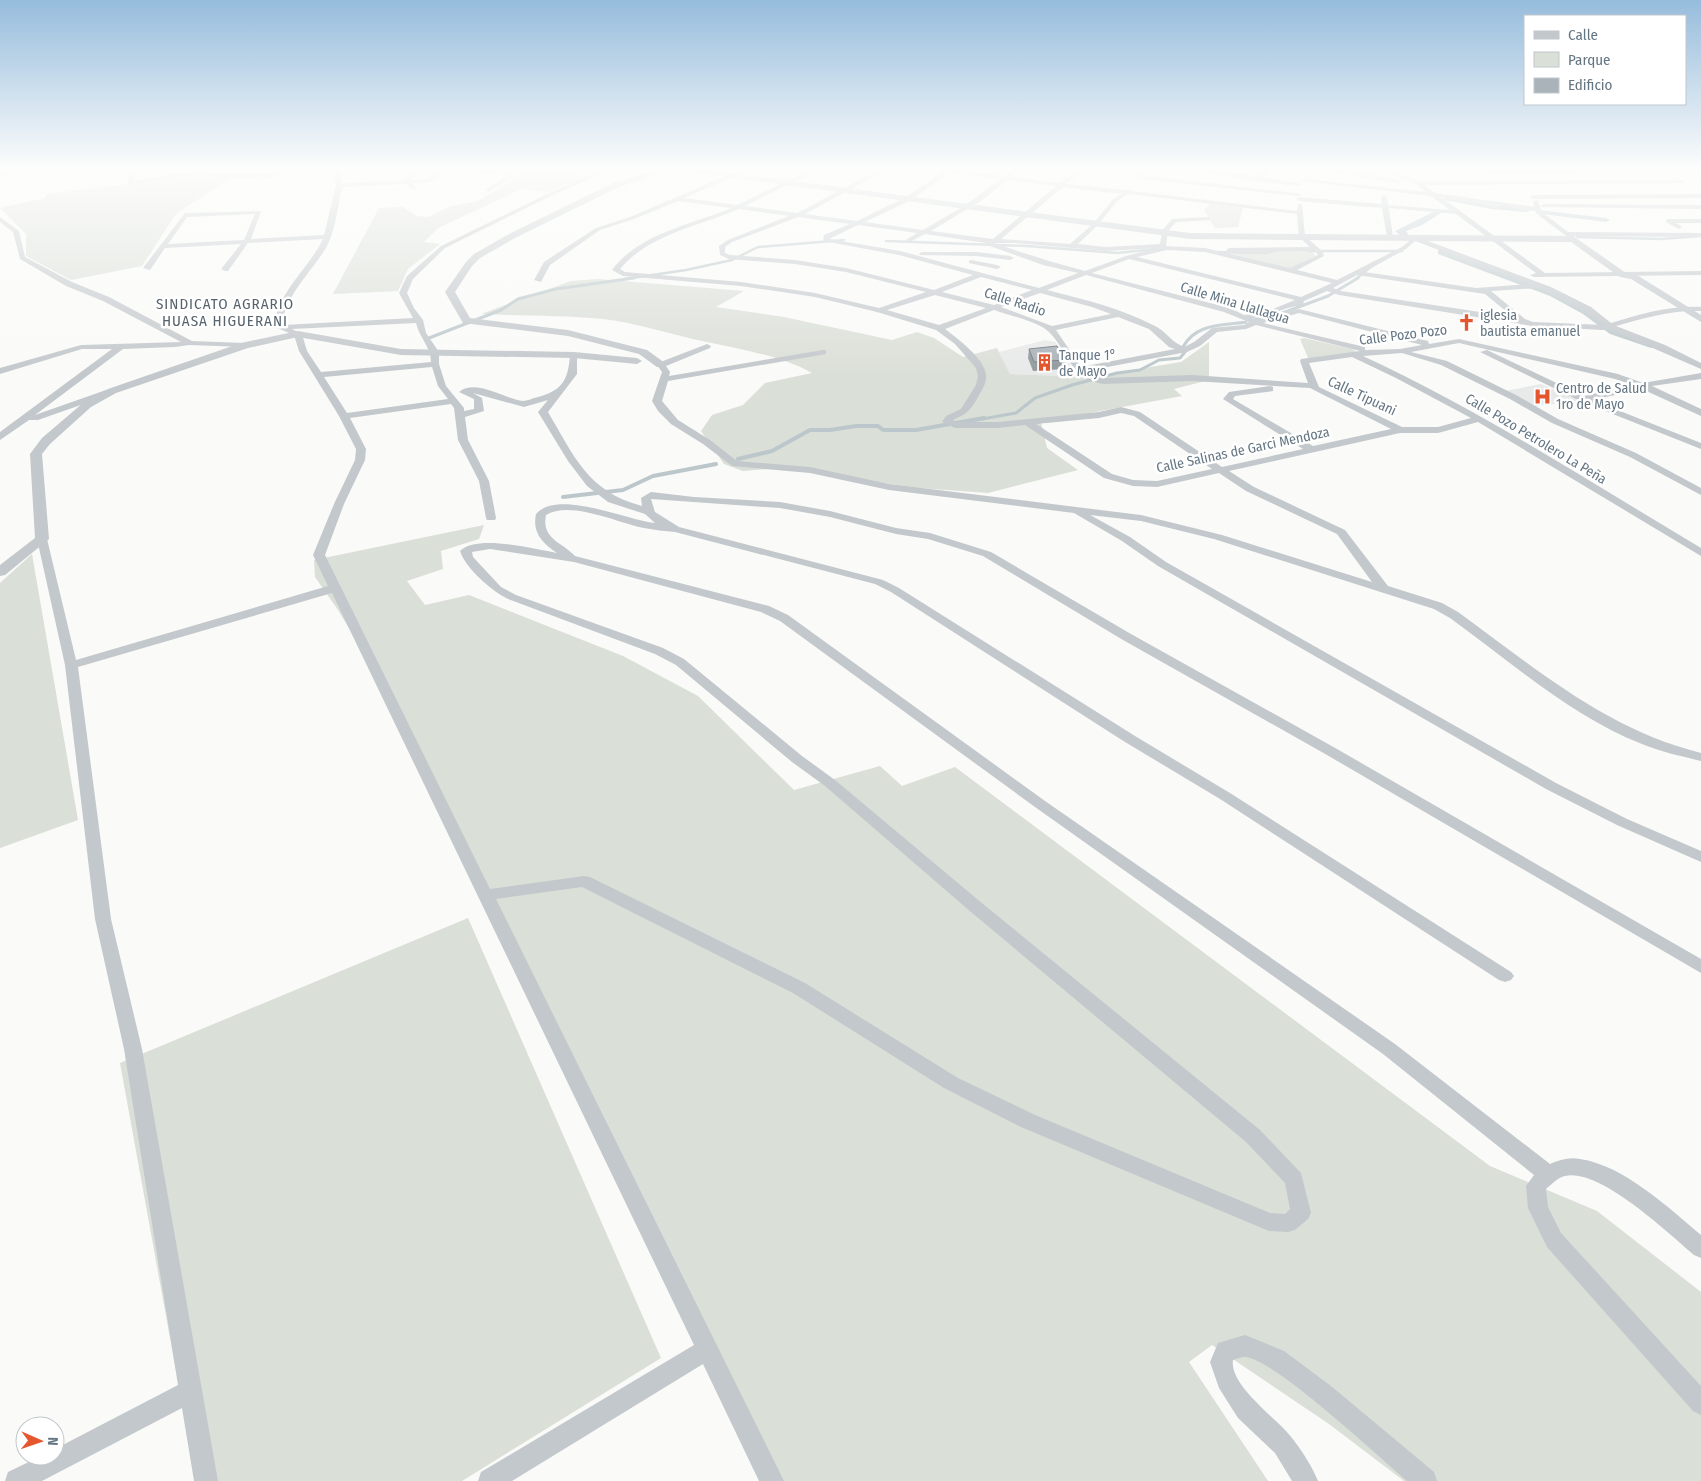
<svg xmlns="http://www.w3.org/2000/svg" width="1701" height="1481" viewBox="0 0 1701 1481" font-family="'Fira Sans Condensed',sans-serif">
<rect width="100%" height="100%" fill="#fafaf8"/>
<path fill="#e8e9e9" d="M1045 340 1055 342 1061 348 1073 369 1062 376 1010 374 999 352Z
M1541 384 1581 401 1536 406 1505 391Z"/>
<path fill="#dadfd7" d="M0 167H52L0 177Z
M1350 167H1364L1390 178 1341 171Z
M531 168 588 175 549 192 522 189 438 228 424 242 440 244 408 269 398 291 333 294 379 208 403 207 417 216 428 217 449 207 478 201Z
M200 175 232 177 176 214 142 266 71 280 26 256V234L0 208 44 198 47 194Z
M1211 203 1243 208 1238 227 1215 228 1204 210Z
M1218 251H1312L1316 256 1294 267 1289 268Z
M598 279 744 291 716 307 784 317 892 340 917 332 934 338 963 357 997 348 1010 374 1089 377 1181 362 1209 342V380L1174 389 1182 396 1041 422 1047 448 1078 470 988 493 919 488 841 477 792 467 743 471 724 464 701 431 712 415 743 405 765 383 812 373C779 355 743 350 707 342 672 335 638 323 603 319 563 315 522 316 481 314L571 281Z
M1304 338 1352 349 1357 352 1309 360 1300 339Z
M484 525 479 539 441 551 443 569 407 581 425 605 469 595 623 656 698 696 794 790 880 766 902 786 955 767 1490 1166 1597 1211 1701 1292V1481H1404L1329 1424 1212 1345 1189 1362 1268 1481H768L404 720 338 610 315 577 314 560Z
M32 554 78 820 0 848V583Z
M468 918 661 1358 462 1481H196L120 1063Z"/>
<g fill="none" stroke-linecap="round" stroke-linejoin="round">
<path stroke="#bbc7cb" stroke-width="2.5" d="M0 175 32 167
M1577 237 1661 239 1701 236
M886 241 1027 246 1117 253 1155 249
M1308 251H1402
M1218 252 1265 253 1277 250
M625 279 686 270 732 260 758 247 844 240
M1356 279 1373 265"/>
<path stroke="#bbc7cb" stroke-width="3" d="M1253 320 1277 315 1328 296 1358 278
M429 338 501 310 518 299 556 289 634 278
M1183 347C1196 323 1222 326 1246 322
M976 420 1016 413 1035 398 1072 385 1117 373 1140 370 1159 360 1180 358 1185 352"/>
<path stroke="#bbc7cb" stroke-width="4" d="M738 459 772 451 810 430H830L856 426H878L883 430H916L984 418
M563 497 623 490 653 476 716 464"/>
<path fill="#bbc7cb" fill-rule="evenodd" d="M1377 167 1598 171 1602 173 1598 175 1379 171 1375 169Z
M1444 196 1491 205 1527 208 1531 210 1527 212 1491 209 1444 200Z
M1433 209H1439L1441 213 1422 225 1406 231 1408 234 1407 236H1401L1395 231 1433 212Z
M1539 210 1606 218 1610 220 1606 222 1542 214 1538 212Z
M1441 249 1556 292 1589 310 1618 330 1655 343 1656 345 1651 348 1610 334 1583 314 1550 296 1438 254V250Z"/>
<path fill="#c3c8cc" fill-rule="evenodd" d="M131 167H137L134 181 180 173 202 172 262 175 303 167H380L341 172V183L406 180 410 167H416L412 180 427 179 444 170 422 167H457L513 172 521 167H529L488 192 486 189 508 175 451 171 430 182 412 183 416 188 413 190 406 184 342 187C338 206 336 226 328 244 316 268 282 297 283 325L413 318 399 293 407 276 441 246 547 194 607 167H616L551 196 445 248 413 279 407 293 414 308 423 320 426 333 439 352V364L446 386 464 408V411L474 409V399L459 392C476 378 504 399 523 401 527 401 533 398 538 397 563 390 568 380 570 355L577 353V374L548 412C574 456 588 492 642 506L641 498 651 492 694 497 780 502 830 511 896 528 930 533 991 552 1131 634 1337 749 1701 959V973L1327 755 1123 640 983 556 928 539 896 534 830 517 780 508 651 499 655 512 679 527 883 580 899 588 1135 736 1230 793 1511 972 1514 976 1511 980 1505 982 1499 980 1220 799 1125 742 891 592 875 584 675 532C665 531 654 530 644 528 618 523 570 500 546 515 541 539 562 542 575 556L769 606 788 615 1045 801 1395 1044 1550 1164C1559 1160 1569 1157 1580 1159 1623 1165 1669 1208 1701 1235V1258L1694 1255C1668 1233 1600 1168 1565 1176 1558 1177 1551 1185 1546 1189L1548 1207 1561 1233 1701 1386V1415L1693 1411 1547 1247 1528 1208 1526 1186 1534 1175 1383 1054 1035 807 780 621 761 612 574 562 490 549 472 552 473 557 501 587 516 595 663 648 684 659 802 756 835 780 983 904 1260 1130 1301 1173 1311 1213 1308 1219 1295 1230 1288 1232 1269 1231 1021 1127 944 1088 793 993 582 887 496 899 784 1481H759L703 1364 512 1481H478L481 1472 694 1345 332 593 78 667 111 919 142 1049 218 1481H194L182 1408 42 1481H5L8 1472 41 1456H55V1449L178 1385 124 1049 95 919 65 665 37 539 42 536 47 539 76 660 328 586 313 555 334 504 355 460 356 449 339 416 299 351 294 335 275 327C274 296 310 267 323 239L248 243 228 271H225L221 269 241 244 165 248 150 270 143 268 185 213 261 211 251 239 324 235 336 185 334 179 336 169 303 171 262 179 202 176 180 177 130 185 127 183ZM255 214 244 240 168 244 187 217ZM416 323C419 337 431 347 431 362L321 372 307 351 302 334 292 329ZM432 367 438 386 448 399 347 413 324 377ZM473 393 524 407 548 400 538 412 568 461 587 486 608 502 645 514 655 523C626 520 558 489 536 514 532 532 542 543 557 553 534 549 477 534 460 551 466 569 492 591 508 599L655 654 676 665 792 762 825 786 971 912 1246 1142 1285 1183 1290 1209 1285 1214 1270 1213 1035 1115 958 1078 805 983 590 877 584 876 490 889 325 555 344 504 365 460 366 449 350 418 451 404 454 408 458 440 479 481 486 518 487 520H495L496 518 489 481 468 440 465 417 484 411 482 398Z
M747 167H756L684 198 737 205 816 167H824L745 206 797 213 884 167H892L805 214 857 221 906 197 943 172 908 167 946 169 956 167 953 170 1005 176 1014 167H1021L1011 177 1060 183 1081 167H1088L1066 184 1126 190 1129 189 1132 191 1297 211 1298 204H1302L1305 236 1323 252 1324 256 1297 270 1337 280 1402 247 1409 241V237L1412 235 1551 287 1591 307 1611 323C1641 314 1670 305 1701 307V311C1671 310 1644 318 1616 326L1665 345 1701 363V369L1609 329 1602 330 1532 326 1339 295 1327 291 1304 301 1303 305C1287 306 1270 316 1253 318L1256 320 1299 309 1428 341 1429 344 1459 339 1618 374 1643 383 1701 373V379L1652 386 1701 409V416L1642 389 1592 400 1701 443V449L1580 401 1480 352 1487 350 1584 396 1633 385 1615 379 1459 343 1411 352 1447 361 1516 395 1558 419 1636 453 1701 488V495L1630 457 1552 423 1510 399 1441 365 1402 353 1363 356C1480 410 1590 482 1701 548V556L1478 422 1438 433H1400L1229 471 1254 487 1345 530 1388 586 1442 603 1458 612C1535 668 1607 730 1701 753V761C1681 756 1661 752 1642 744 1571 716 1511 662 1450 618L1434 609 1214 539 1141 521 1090 515 1130 537 1166 562 1556 783 1627 819 1701 851V862L1617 825 1546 789 1158 566 1122 541 1074 513 889 490 810 473 732 466 703 444 671 424 658 411 652 401 662 372 657 365 658 363 707 344 711 346 710 348 666 366 670 372 669 376 823 350H826V354L668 381 662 401 678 420 710 440 737 461 810 467 889 484 1141 515 1222 535 1372 582 1337 534 1246 491 1219 473 1157 487 1133 486 1104 478 1025 425 998 428H955L942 422 946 416 961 409 976 385 978 376 976 368 955 344 936 330 877 312 815 297 741 286 623 276 612 270C640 233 690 225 731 208L678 201 634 219 600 230 550 265 541 282 534 280 544 262 596 228 630 217ZM949 173 1001 179 964 206 923 230 865 222 911 200ZM1008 180 1056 186 993 239 931 231 982 200ZM1063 187 1121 194 1113 199 1094 223 1070 244 1001 239ZM1128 194 1297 214 1299 237 1310 247 1229 248 1226 250 1229 252 1315 251 1318 255 1290 268 1205 248 1166 246 1168 231 1176 222 1210 220 1211 219 1208 217 1172 219 1162 231 1160 244 1106 247 1078 244 1098 225 1117 201ZM739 209 789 216 728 240 719 246 720 255 729 259 795 264 846 272 926 292 879 308 815 293 741 282 625 272 620 269C648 235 699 226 739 209ZM798 217 850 224 824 235 823 241 899 255 973 275 934 290 846 268 795 260 730 255 725 253V247L732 242ZM858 225 917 233 906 240 905 241 908 243 925 234 986 243 987 245 1043 265 1078 273 1039 288 900 251 829 239ZM1415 241 1529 284 1476 288 1364 272 1406 249ZM993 243H1016L1106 251 1156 248 1126 256 1085 271 1049 261ZM1167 250 1205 252 1332 283 1301 297 1137 257ZM1129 259 1295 300 1266 312 1244 315 1230 308 1092 273ZM1086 275 1224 312 1249 322 1244 325 1212 328 1194 342 1184 347C1171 342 1165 330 1153 325 1120 308 1083 299 1047 290ZM1357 275 1485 294 1513 317 1341 291 1333 288ZM981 277 1032 290 994 305 942 292ZM1538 288 1585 311 1604 325 1533 322 1525 319 1491 291ZM1040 293 1092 307 1111 314 1052 326 1001 307ZM935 295 986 308 939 325 887 310ZM994 310C1008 315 1039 322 1049 332 1070 353 1068 377 1103 384L1192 381 1310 388 1391 429 1313 446 1233 399 1235 396 1273 391V387L1270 386 1229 392 1223 399 1303 449 1222 467 1140 412 1121 407 1099 412 998 422H956L953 420C968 413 970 411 978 397 982 390 987 383 986 375 985 359 957 338 945 329ZM1299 313 1422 345 1400 349 1365 350V347L1263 323ZM1118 317 1149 329 1169 347 1175 349 1081 367 1056 330ZM1256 325 1360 351 1301 359 1300 361 1308 383 1192 375 1103 378 1095 377 1086 371 1187 352 1200 346 1217 332 1246 329ZM1352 357 1396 378 1471 418 1438 427H1402L1319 387 1309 363ZM1121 413 1134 416 1212 469 1157 481 1133 480 1112 474 1036 424 1099 418Z
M1111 167 1129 169 1140 175 1302 194 1299 196 1139 179 1125 171Z
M1172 167H1190L1255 176 1271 167H1279L1262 177 1303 184 1300 186 1254 181Z
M1303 167H1320L1401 181 1398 183Z
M1374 167H1383L1419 181 1685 180 1683 183 1424 185 1435 193 1534 207 1533 201 1538 200 1542 212 1568 232 1701 233V237L1574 236 1576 239 1573 241 1537 214 1535 211 1441 197 1545 273 1701 271V275L1534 277 1530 275 1536 273 1456 214 1389 208 1393 237 1390 239 1387 237 1382 208 1299 201 1296 199 1299 197 1382 204 1381 197 1384 195 1387 197 1388 205 1450 210 1431 196 1302 181 1305 179 1426 192 1416 184Z
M1685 167H1701V170Z
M1701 194V198L1533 199 1530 197 1533 195Z
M1544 204 1701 205V209L1542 207 1541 206Z
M0 217 19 231 25 257 72 282 109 297 192 341 245 343 249 345 245 347 189 345 175 347 123 349 35 415 106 390H112V394L38 420H29L0 440V432L112 349H82L0 374V368L81 345 181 342 103 301 66 286 20 259 13 232 0 222Z
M1668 219H1701V223H1676L1682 227 1679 229 1666 222V220Z
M922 252H976L1010 256 1014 258 1010 260 976 256 920 255 919 254Z
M971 260 997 265 1001 267 997 269 969 263V261Z
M1245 1335 1284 1351 1331 1386 1434 1472 1437 1481H1407C1380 1458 1273 1358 1245 1357 1241 1357 1236 1359 1233 1360 1229 1386 1279 1420 1292 1438 1302 1451 1312 1466 1318 1481H1292L1275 1453 1238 1418 1219 1388 1210 1362 1218 1343Z"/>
<path fill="#c3c8cc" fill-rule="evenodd" d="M668 167H686L1190 233 1573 236 1626 273 1637 275 1701 315V322L1631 279 1620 277 1571 242 1190 239 674 170 619 187 517 237 480 258 472 266 455 292 470 318 568 330 647 350 665 363 666 365 665 367H657L639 354 568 336 463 323 445 292 466 262 474 254 511 233 613 183Z
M298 331 401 349 574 352 637 358 642 361 637 364 574 358 401 355 298 337 248 348 116 393 91 407 50 444 42 454 49 539 5 575 0 576V565L35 538 30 454 42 438 83 403 108 389 241 343Z"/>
</g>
<path fill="#929a9f" d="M1029 349 1065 360 1064 369 1033 371 1028 358Z"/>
<path fill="#aab3b9" stroke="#777d82" d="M1057 346 1065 360 1034 362 1029 349Z"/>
<linearGradient id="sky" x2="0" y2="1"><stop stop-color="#96bcdc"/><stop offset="0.45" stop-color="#fdfdfc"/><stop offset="1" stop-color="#fdfdfc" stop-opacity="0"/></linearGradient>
<rect width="1701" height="375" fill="url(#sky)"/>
<defs>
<symbol id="church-bare" viewBox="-9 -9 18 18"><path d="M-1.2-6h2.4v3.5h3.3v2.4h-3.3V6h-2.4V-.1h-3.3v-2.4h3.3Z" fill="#e4572e" stroke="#fff" stroke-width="2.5" paint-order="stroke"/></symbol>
<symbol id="building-bare" viewBox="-9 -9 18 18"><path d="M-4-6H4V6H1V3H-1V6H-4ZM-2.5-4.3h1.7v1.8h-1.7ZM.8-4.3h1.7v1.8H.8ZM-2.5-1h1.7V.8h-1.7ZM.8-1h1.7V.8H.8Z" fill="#e4572e" stroke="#fff" stroke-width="2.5" paint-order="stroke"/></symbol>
<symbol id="hospital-bare" viewBox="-9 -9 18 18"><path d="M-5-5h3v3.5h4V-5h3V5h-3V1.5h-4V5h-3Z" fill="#e4572e" stroke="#fff" stroke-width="2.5" paint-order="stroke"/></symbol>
</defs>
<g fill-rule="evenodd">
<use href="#church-bare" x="1454" y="310" width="25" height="25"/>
<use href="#building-bare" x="1032" y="350" width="25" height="25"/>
<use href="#hospital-bare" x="1530" y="384" width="25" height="25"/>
</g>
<g text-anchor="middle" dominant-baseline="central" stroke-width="5" stroke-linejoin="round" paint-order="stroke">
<g font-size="14" fill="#657683" stroke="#fff">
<text transform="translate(1015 302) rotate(18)">Calle Radio</text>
<text transform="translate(1235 303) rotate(17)">Calle Mina Llallagua</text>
<text transform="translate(1403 335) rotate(-7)">Calle Pozo Pozo</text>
<text transform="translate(1362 396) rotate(25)">Calle Tipuani</text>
<text transform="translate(1536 439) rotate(31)">Calle Pozo Petrolero La Peña</text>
<text transform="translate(1243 450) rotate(-12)">Calle Salinas de Garci Mendoza</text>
</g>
<g font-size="14" fill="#657683" stroke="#fff" text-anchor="start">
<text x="1480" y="315">iglesia<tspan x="1480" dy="16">bautista emanuel</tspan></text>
<text x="1059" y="355">Tanque 1°<tspan x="1059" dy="16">de Mayo</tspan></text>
<text x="1556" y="388">Centro de Salud<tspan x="1556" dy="16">1ro de Mayo</tspan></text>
</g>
<g font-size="15" letter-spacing="1" fill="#57646e" stroke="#fff">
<text x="225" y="304">SINDICATO AGRARIO<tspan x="225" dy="17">HUASA HIGUERANI</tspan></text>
</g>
</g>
<rect x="1524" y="15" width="162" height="90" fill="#ffffff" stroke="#c1c8cd"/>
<rect x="1534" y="31" width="25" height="8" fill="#c3c8cc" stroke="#c1c8cd"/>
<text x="1568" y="40" font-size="15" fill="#657683">Calle</text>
<rect x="1534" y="52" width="25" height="15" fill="#dadfd7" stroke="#c1c8cd"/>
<text x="1568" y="65" font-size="15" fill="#657683">Parque</text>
<rect x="1534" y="78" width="25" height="15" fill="#aab3b9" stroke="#c1c8cd"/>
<text x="1568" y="90" font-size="15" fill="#657683">Edificio</text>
<g transform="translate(40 1441) rotate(92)"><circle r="24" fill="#ffffff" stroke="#c1c8cd"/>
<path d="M0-4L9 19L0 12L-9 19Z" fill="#e4572e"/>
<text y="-8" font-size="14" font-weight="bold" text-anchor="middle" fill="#657683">N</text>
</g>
</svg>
